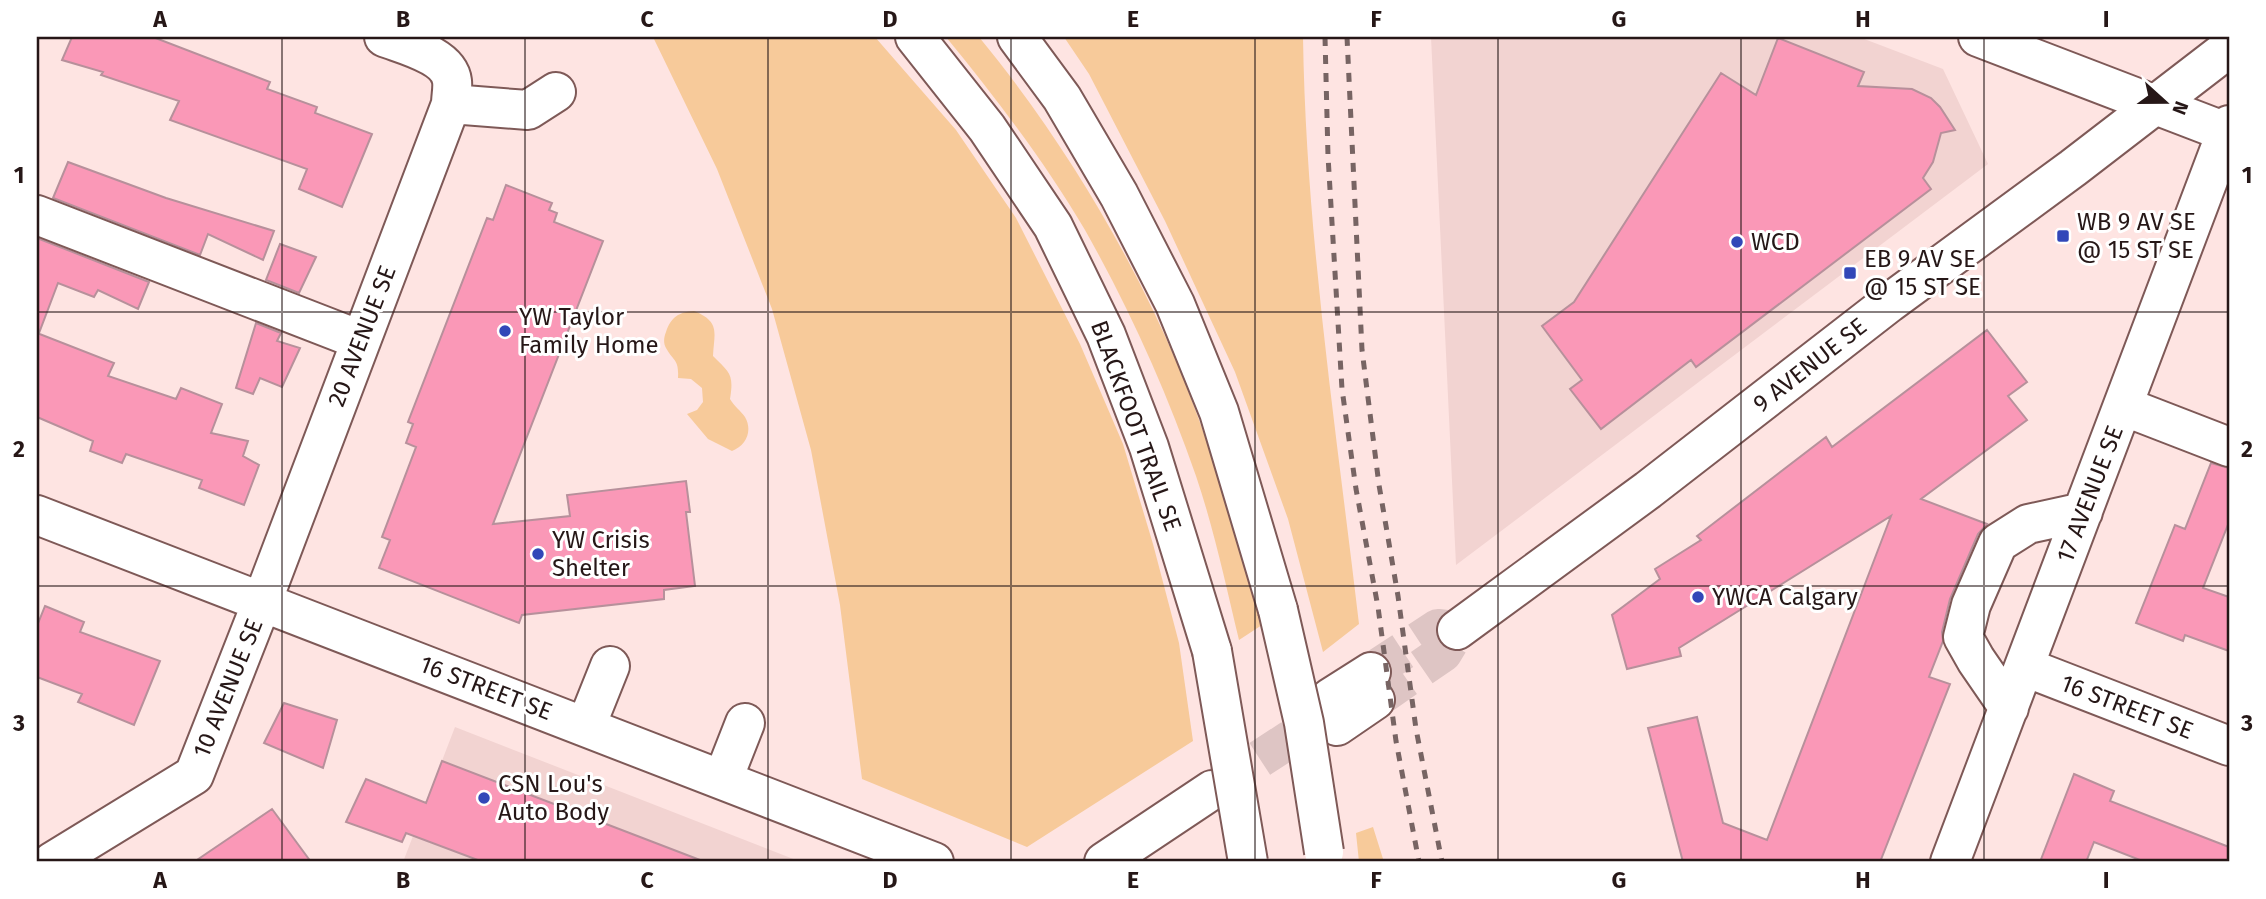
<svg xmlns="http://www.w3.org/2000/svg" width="2266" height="899" viewBox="0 0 2266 899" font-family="'Fira Sans',sans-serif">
<rect width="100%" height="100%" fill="#fee4e2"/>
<path fill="#f2d3d1" d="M1431 37H1859L1943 69 1988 164 1456 565Z
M455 727 801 862H403Z"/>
<path fill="#f7ca9a" d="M653 37H875L956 130 1016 218 1080 344 1123 444 1153 544 1179 643 1193 741 1027 847 862 779 840 605 811 450 772 309 717 169Z
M946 37H979C1059 134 1130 251 1179 368 1213 451 1238 538 1262 625L1239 640C1226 586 1214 529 1196 476 1167 392 1129 308 1085 230 1045 162 996 98 946 37Z
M1064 37H1303C1306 234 1336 428 1359 624L1323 652 1288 519 1235 372 1165 221 1089 74Z
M694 311C721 322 714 333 713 356 730 373 734 374 730 399 734 406 741 411 745 417 753 431 746 446 732 451L708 439 687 414 697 410 703 402 702 388 691 379 678 378C679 359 674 362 666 348 663 343 664 337 666 332 671 317 679 312 694 311Z
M1373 827 1384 862H1359L1356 833Z"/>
<path fill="#fa98b7" stroke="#b7909b" stroke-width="2" d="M72 37H153L270 82 267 89 317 107 315 113 372 134 342 207 299 189 307 169 170 120 179 101 101 75 103 72 62 60Z
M1778 38 1864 72 1858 86 1912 89 1931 98 1940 107 1955 130 1941 133 1933 162 1923 178 1931 189 1696 367 1691 360 1601 429 1570 389 1582 380 1542 326 1574 302 1721 73 1756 95Z
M68 162 166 198 274 231 263 260 208 234 200 255 53 198Z
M506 185 552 203 549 210 557 213 554 222 603 241 493 524 570 516 567 495 686 481 690 512H686L695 586 664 590V599L522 615 519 623 379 568 390 540 382 537 416 447 406 443 413 424 408 422 487 218 493 220Z
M37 238 149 282 138 309 98 290 94 297 58 283 39 333 37 332Z
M280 244 316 257 299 293 266 280Z
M256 323 281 333 277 341 300 348 282 387 260 378 253 394 236 388Z
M1987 330 2027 382 2008 396 2027 420 1921 499 1987 524 1978 534 1950 599 1942 632 1943 641 1929 677 1950 684 1880 862H1683L1648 728 1697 717 1723 823 1767 840 1891 516 1679 648 1681 656 1627 669 1612 615 1660 579 1655 569 1701 540 1697 536 1826 437 1832 447Z
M37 333 114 363 108 376 176 399 181 388 222 404 211 433 248 441 243 456 259 465 244 505 199 488 202 480 126 454 122 463 90 451 93 441 37 417Z
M2211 463 2229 468V522L2203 588 2229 597V651L2185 635 2183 641 2136 623 2175 525 2185 529Z
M45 606 84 622 80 632 160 661 134 725 78 702 82 694 37 677V626Z
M284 703 337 720 323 768 264 743Z
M442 761 700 860V862H483L406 833 402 842 346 822 366 779 426 803Z
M2074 774 2114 791 2110 801 2229 847V862H2145L2094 842 2086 862H2040Z
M272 809 311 862H194Z"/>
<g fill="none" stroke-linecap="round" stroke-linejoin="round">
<path stroke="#dec5c4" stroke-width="38" stroke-dasharray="38 19" stroke-linecap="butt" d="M1371 672 1438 628 1457 630 1443 653 1375 700
M1212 790 1312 725 1325 705"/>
<defs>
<path id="minor" d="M1978 37 2226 132
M451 104 528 110 556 92
M37 215 360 340
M2123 406 2229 447
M37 515 934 862
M2025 667 2229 746
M2009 708 1976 660 1963 637 1971 605 1998 543 2028 524 2083 512
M586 726 610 666
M723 779 745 723
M52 862 194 775 262 602 451 104C451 97 453 88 452 81 449 55 404 45 384 37
M1950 862 2229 125"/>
<path id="major" d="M915 37 987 128 1053 226 1106 335 1149 447 1212 651
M1017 37 1062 98 1119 195 1175 304 1219 412 1278 610
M1457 630 1648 490 1889 303 2073 168 2229 48
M1330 698 1371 672
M1337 726 1375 700
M1104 862 1212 790"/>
</defs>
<use href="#minor" stroke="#7e5957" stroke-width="42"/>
<use href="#major" stroke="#7e5957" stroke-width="42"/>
<use href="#minor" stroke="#fff" stroke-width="38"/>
<use href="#major" stroke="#fff" stroke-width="38"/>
<path stroke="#776463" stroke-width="5" stroke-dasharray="9 9" stroke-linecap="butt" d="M1325 37 1328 156 1342 389 1356 489 1378 607 1396 741 1419 862
M1347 37 1362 350 1379 485 1398 596 1416 729 1442 862"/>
<defs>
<path id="major-bridge" d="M1278 610 1304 723 1324 852
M1212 651 1248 862"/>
</defs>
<use href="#major-bridge" stroke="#7e5957" stroke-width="42" stroke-linecap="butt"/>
<use href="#major-bridge" stroke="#fff" stroke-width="38"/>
</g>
<path fill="none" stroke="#261717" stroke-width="2" stroke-opacity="0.55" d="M282 37V862M525 37V862M768 37V862M1011 37V862M1255 37V862M1498 37V862M1741 37V862M1984 37V862M37 312H2229M37 586H2229"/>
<g fill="#3247b8" stroke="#fff" stroke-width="2.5">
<rect x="2056" y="229" width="14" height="14" rx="3.5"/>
<circle cx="1737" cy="242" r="7"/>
<rect x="1843" y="266" width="14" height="14" rx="3.5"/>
<circle cx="505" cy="331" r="7"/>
<circle cx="538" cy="554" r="7"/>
<circle cx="1698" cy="597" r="7"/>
<circle cx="484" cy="798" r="7"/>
</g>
<g text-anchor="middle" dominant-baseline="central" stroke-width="6" stroke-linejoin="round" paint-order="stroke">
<g font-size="24" fill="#261717" stroke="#fff" text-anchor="start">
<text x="2077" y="222">WB 9 AV SE<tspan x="2077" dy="28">@ 15 ST SE</tspan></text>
<text x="1751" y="242">WCD</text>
<text x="1864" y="259">EB 9 AV SE<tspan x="1864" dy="28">@ 15 ST SE</tspan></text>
<text x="519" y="317">YW Taylor<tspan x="519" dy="28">Family Home</tspan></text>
<text x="552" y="540">YW Crisis<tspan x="552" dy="28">Shelter</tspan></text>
<text x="1712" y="597">YWCA Calgary</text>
<text x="498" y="784">CSN Lou's<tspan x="498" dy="28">Auto Body</tspan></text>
</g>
<g font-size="24" fill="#261717" stroke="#fff">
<text transform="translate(362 336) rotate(-69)">20 AVENUE SE</text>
<text transform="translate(1810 365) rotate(-38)">9 AVENUE SE</text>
<text transform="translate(1136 426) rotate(70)">BLACKFOOT TRAIL SE</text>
<text transform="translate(2090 494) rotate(-69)">17 AVENUE SE</text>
<text transform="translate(228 688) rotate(-68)">10 AVENUE SE</text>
<text transform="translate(486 688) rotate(21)">16 STREET SE</text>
<text transform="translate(2127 707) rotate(21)">16 STREET SE</text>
</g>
</g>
<rect width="2266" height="899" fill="none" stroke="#ffffff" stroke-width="77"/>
<g transform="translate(2165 102) rotate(111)" stroke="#ffffff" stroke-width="5" paint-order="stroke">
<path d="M0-5L12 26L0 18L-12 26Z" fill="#261717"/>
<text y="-10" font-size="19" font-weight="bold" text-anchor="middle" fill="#261717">N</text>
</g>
<rect x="38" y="38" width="2190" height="822" fill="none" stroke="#261717" stroke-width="2.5"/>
<g font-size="23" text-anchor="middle" font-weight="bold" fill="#261717">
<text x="160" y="27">A</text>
<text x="403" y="27">B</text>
<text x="647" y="27">C</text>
<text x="890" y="27">D</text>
<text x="1133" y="27">E</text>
<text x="1376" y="27">F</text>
<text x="1619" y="27">G</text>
<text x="1863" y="27">H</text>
<text x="2106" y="27">I</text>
<text x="19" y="183">1</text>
<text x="2247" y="183">1</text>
<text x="19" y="457">2</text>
<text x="2247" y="457">2</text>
<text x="19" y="731">3</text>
<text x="2247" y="731">3</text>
<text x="160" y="888">A</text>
<text x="403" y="888">B</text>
<text x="647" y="888">C</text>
<text x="890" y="888">D</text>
<text x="1133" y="888">E</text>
<text x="1376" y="888">F</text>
<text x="1619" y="888">G</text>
<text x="1863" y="888">H</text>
<text x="2106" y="888">I</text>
</g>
</svg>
